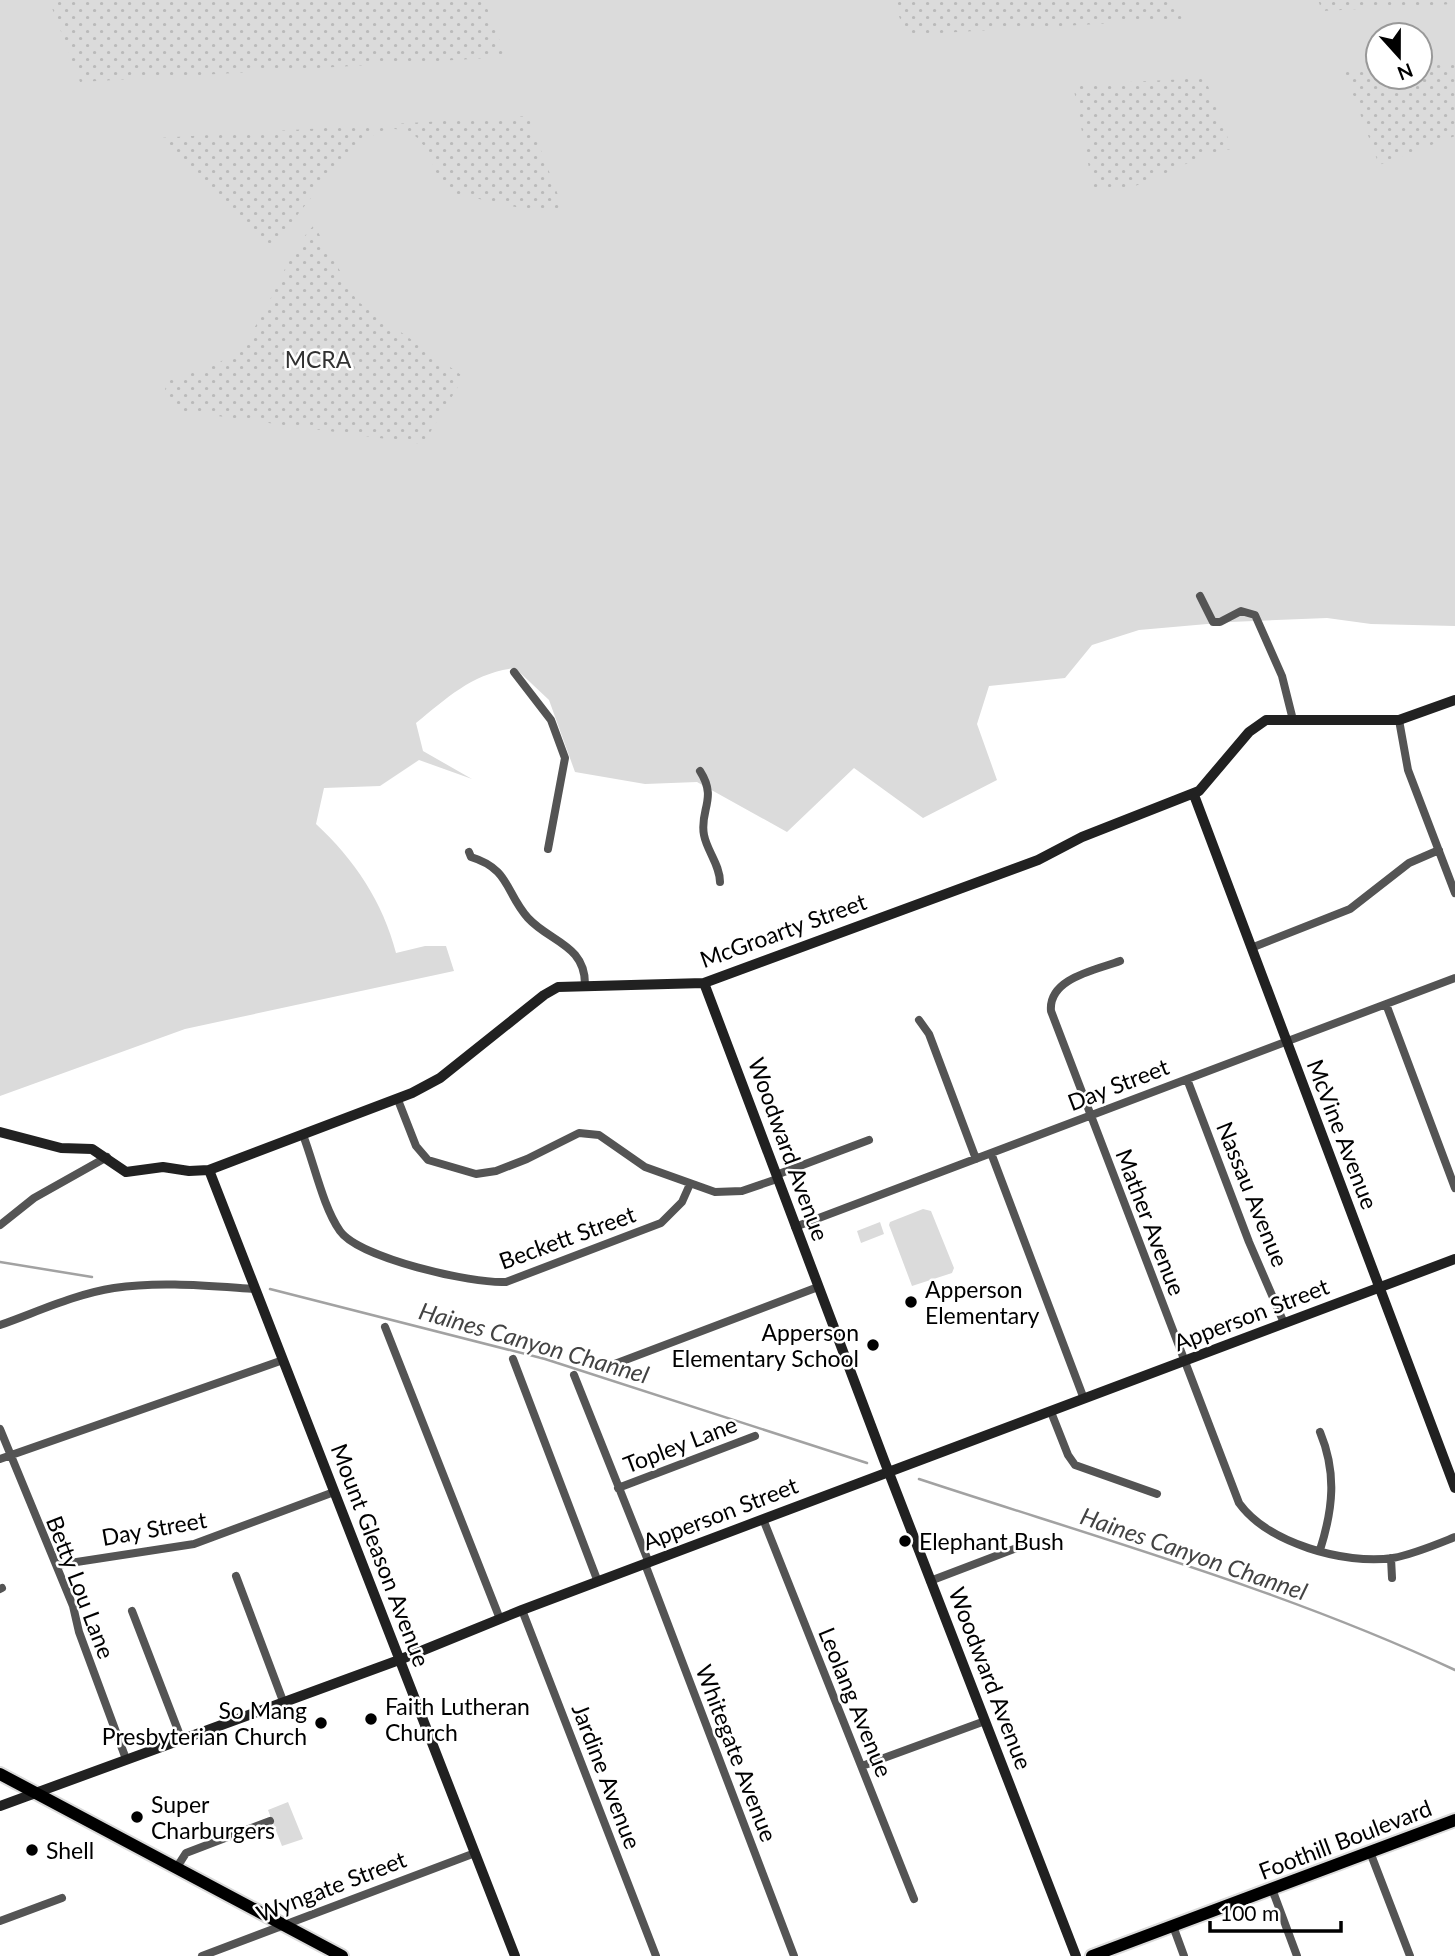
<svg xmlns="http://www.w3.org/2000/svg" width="1455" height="1956" viewBox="0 0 1455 1956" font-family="Lato,sans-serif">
<defs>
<pattern id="park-dots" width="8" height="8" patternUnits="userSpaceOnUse" patternTransform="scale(1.75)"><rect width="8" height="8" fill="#dbdbdb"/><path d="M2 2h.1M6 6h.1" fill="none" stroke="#bababa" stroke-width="1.8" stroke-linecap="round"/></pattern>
</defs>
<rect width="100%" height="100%" fill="#fff"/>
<path fill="#dbdbdb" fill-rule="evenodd" d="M0 0H1455V626L1371 624 1327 618 1230 622 1139 630 1092 645 1065 678 989 686 977 724 997 780 923 818 854 768 787 832 697 782 645 784 575 772 549 700 515 668C473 673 448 697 416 723L423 751 472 779 419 760 380 786 324 788 316 824C354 859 383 902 396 953L425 946H446L454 971 185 1029 0 1096ZM1378 35H1420V77H1378Z
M923 1209 931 1211 954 1268 952 1273 912 1286 889 1225 890 1222Z
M880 1222 884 1234 861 1243 857 1231Z
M288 1802 303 1839 282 1846 268 1810Z"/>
<path fill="url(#park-dots)" d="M49 0H484L506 57 80 82Z
M893 0H1176L1183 19 906 35Z
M1318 0H1455V4L1322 11Z
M1455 64V136L1379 165 1344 70 1378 68V77H1420V66Z
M1205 78 1232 149C1186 155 1133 201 1093 189L1073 85Z
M528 116 564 211 538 212 452 193C431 179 433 144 409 132 399 128 387 128 377 133 352 146 287 224 273 250L158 138Z
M314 225 357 301 464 377 423 444 181 411 171 405 165 389 170 380C186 373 204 372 220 362 271 330 275 266 314 225Z"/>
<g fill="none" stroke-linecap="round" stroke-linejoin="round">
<path stroke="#a2a2a2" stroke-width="2.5" d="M0 1262 92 1277
M270 1289 545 1359 867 1463
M919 1479C1098 1538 1284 1590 1455 1670"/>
<defs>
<path id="primary" d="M0 1774 342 1956
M1092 1956 1455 1820"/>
</defs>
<use href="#primary" stroke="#dbdbdb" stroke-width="16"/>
<path stroke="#545454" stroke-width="8" d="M1200 596 1213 622H1220L1241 611 1255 615 1282 676 1293 720
M514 672 551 720 565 758 548 849
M1399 720 1408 770 1455 893
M700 771C718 799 699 810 704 835 707 851 720 865 720 882
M469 852 471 857C510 869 505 892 528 918 550 942 585 945 585 984
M1251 948 1350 909 1409 863 1439 850
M1120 961C1096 970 1048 978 1051 1011L1239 1503C1268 1543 1344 1565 1393 1558 1414 1554 1435 1545 1455 1537
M1386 1004 1455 1188
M919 1020 929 1034 976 1159
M1187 1079 1249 1242 1284 1323
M398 1100 416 1146 428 1160 476 1174 496 1171 527 1159 579 1133 599 1135 645 1167 715 1192 742 1191 777 1179
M303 1135C314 1163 323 1207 340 1231 359 1258 472 1284 506 1282L661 1223 682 1202 690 1184
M991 1153 1084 1399
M776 1175 869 1140
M0 1225 34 1198 107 1157
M795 1227 1455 978
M0 1325C37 1312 75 1294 114 1288 159 1281 209 1286 255 1289
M385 1327 500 1619
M513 1359 598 1582
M612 1365 818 1287
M574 1375 649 1563
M1051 1412 1068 1455 1075 1465 1157 1494
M0 1429 73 1606 79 1632 126 1759
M1320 1432C1337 1473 1333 1509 1320 1550
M0 1459 283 1360
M618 1488 755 1436
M763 1519 914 1899
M1391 1558 1392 1578
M645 1564 794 1956
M57 1565 194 1544 334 1492
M236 1576 283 1701
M930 1581 1030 1543
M0 1589 2 1588
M522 1610 656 1956
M132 1611 181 1738
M862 1766 985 1721
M1370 1852 1410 1956
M177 1867 186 1853 270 1821
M1272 1889 1297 1956
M0 1921 62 1898
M1173 1926 1184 1956
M202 1956 475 1853"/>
<path stroke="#212121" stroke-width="10" d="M1194 795 1455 1488
M704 983 884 1460 1076 1956
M0 1132 61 1148 92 1149 126 1172 163 1167 189 1171 209 1170 412 1093 440 1078 544 995 558 987 704 983 1038 860 1082 837 1199 791 1249 732 1266 720H1399L1455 700
M209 1170 515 1956
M0 1806 399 1660 522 1610 1455 1259"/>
<use href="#primary" stroke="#000" stroke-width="12"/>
</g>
<g fill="#000" stroke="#fff" stroke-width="2.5">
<circle cx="911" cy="1302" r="7"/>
<circle cx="873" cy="1345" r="7"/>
<circle cx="905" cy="1541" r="7"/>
<circle cx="371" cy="1719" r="7"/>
<circle cx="321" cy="1723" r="7"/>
<circle cx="137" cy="1817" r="7"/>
<circle cx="32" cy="1850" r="7"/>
</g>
<g text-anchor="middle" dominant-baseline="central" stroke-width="5" stroke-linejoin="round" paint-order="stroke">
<g font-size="23" fill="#323232" stroke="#fff">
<text x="318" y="359">MCRA</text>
</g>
<g font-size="23" fill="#000" stroke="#fff">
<text transform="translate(783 930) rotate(-20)">McGroarty Street</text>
<text transform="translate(1118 1084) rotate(-21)">Day Street</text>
<text transform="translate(1343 1134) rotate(69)">McVine Avenue</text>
<text transform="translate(789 1149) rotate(70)">Woodward Avenue</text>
<text transform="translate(1253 1194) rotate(68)">Nassau Avenue</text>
<text transform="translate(1151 1222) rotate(69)">Mather Avenue</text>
<text transform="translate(567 1237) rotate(-20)">Beckett Street</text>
<text transform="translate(1251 1314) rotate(-21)">Apperson Street</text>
<text transform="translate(680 1444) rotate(-21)">Topley Lane</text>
<text transform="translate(720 1513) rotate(-21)">Apperson Street</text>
<text transform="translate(154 1528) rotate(-10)">Day Street</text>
<text transform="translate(381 1555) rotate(69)">Mount Gleason Avenue</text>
<text transform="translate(81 1587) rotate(69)">Betty Lou Lane</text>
<text transform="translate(991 1678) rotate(69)">Woodward Avenue</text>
<text transform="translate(856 1702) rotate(68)">Leolang Avenue</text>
<text transform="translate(737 1753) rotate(69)">Whitegate Avenue</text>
<text transform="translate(607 1776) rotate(69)">Jardine Avenue</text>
<text transform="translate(1345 1839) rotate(-21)">Foothill Boulevard</text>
<text transform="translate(331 1886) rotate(-21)">Wyngate Street</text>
</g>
<g font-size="23" fill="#000" stroke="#fff" text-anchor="start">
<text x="925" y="1289">Apperson<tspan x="925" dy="26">Elementary</tspan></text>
<text x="859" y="1332" text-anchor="end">Apperson<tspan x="859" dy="26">Elementary School</tspan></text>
<text x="919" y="1541">Elephant Bush</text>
<text x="385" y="1706">Faith Lutheran<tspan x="385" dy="26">Church</tspan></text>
<text x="307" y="1710" text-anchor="end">So Mang<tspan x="307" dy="26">Presbyterian Church</tspan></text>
<text x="151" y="1804">Super<tspan x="151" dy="26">Charburgers</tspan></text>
<text x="46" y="1850">Shell</text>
</g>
<g font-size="24" font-style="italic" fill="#434343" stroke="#fff">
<text transform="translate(534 1342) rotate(16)">Haines Canyon Channel</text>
<text transform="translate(1194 1553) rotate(19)">Haines Canyon Channel</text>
</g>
</g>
<g transform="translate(1399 56) rotate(159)"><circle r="33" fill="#ffffff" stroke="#999999" stroke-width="2"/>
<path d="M0-5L12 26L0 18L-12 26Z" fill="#000000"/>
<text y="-10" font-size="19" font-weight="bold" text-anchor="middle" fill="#000000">N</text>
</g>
<path d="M1210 1921v10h131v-10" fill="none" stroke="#000000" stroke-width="3.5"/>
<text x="1220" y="1921" font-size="21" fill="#000000" stroke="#ffffff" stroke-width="5" paint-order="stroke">100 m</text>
</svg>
